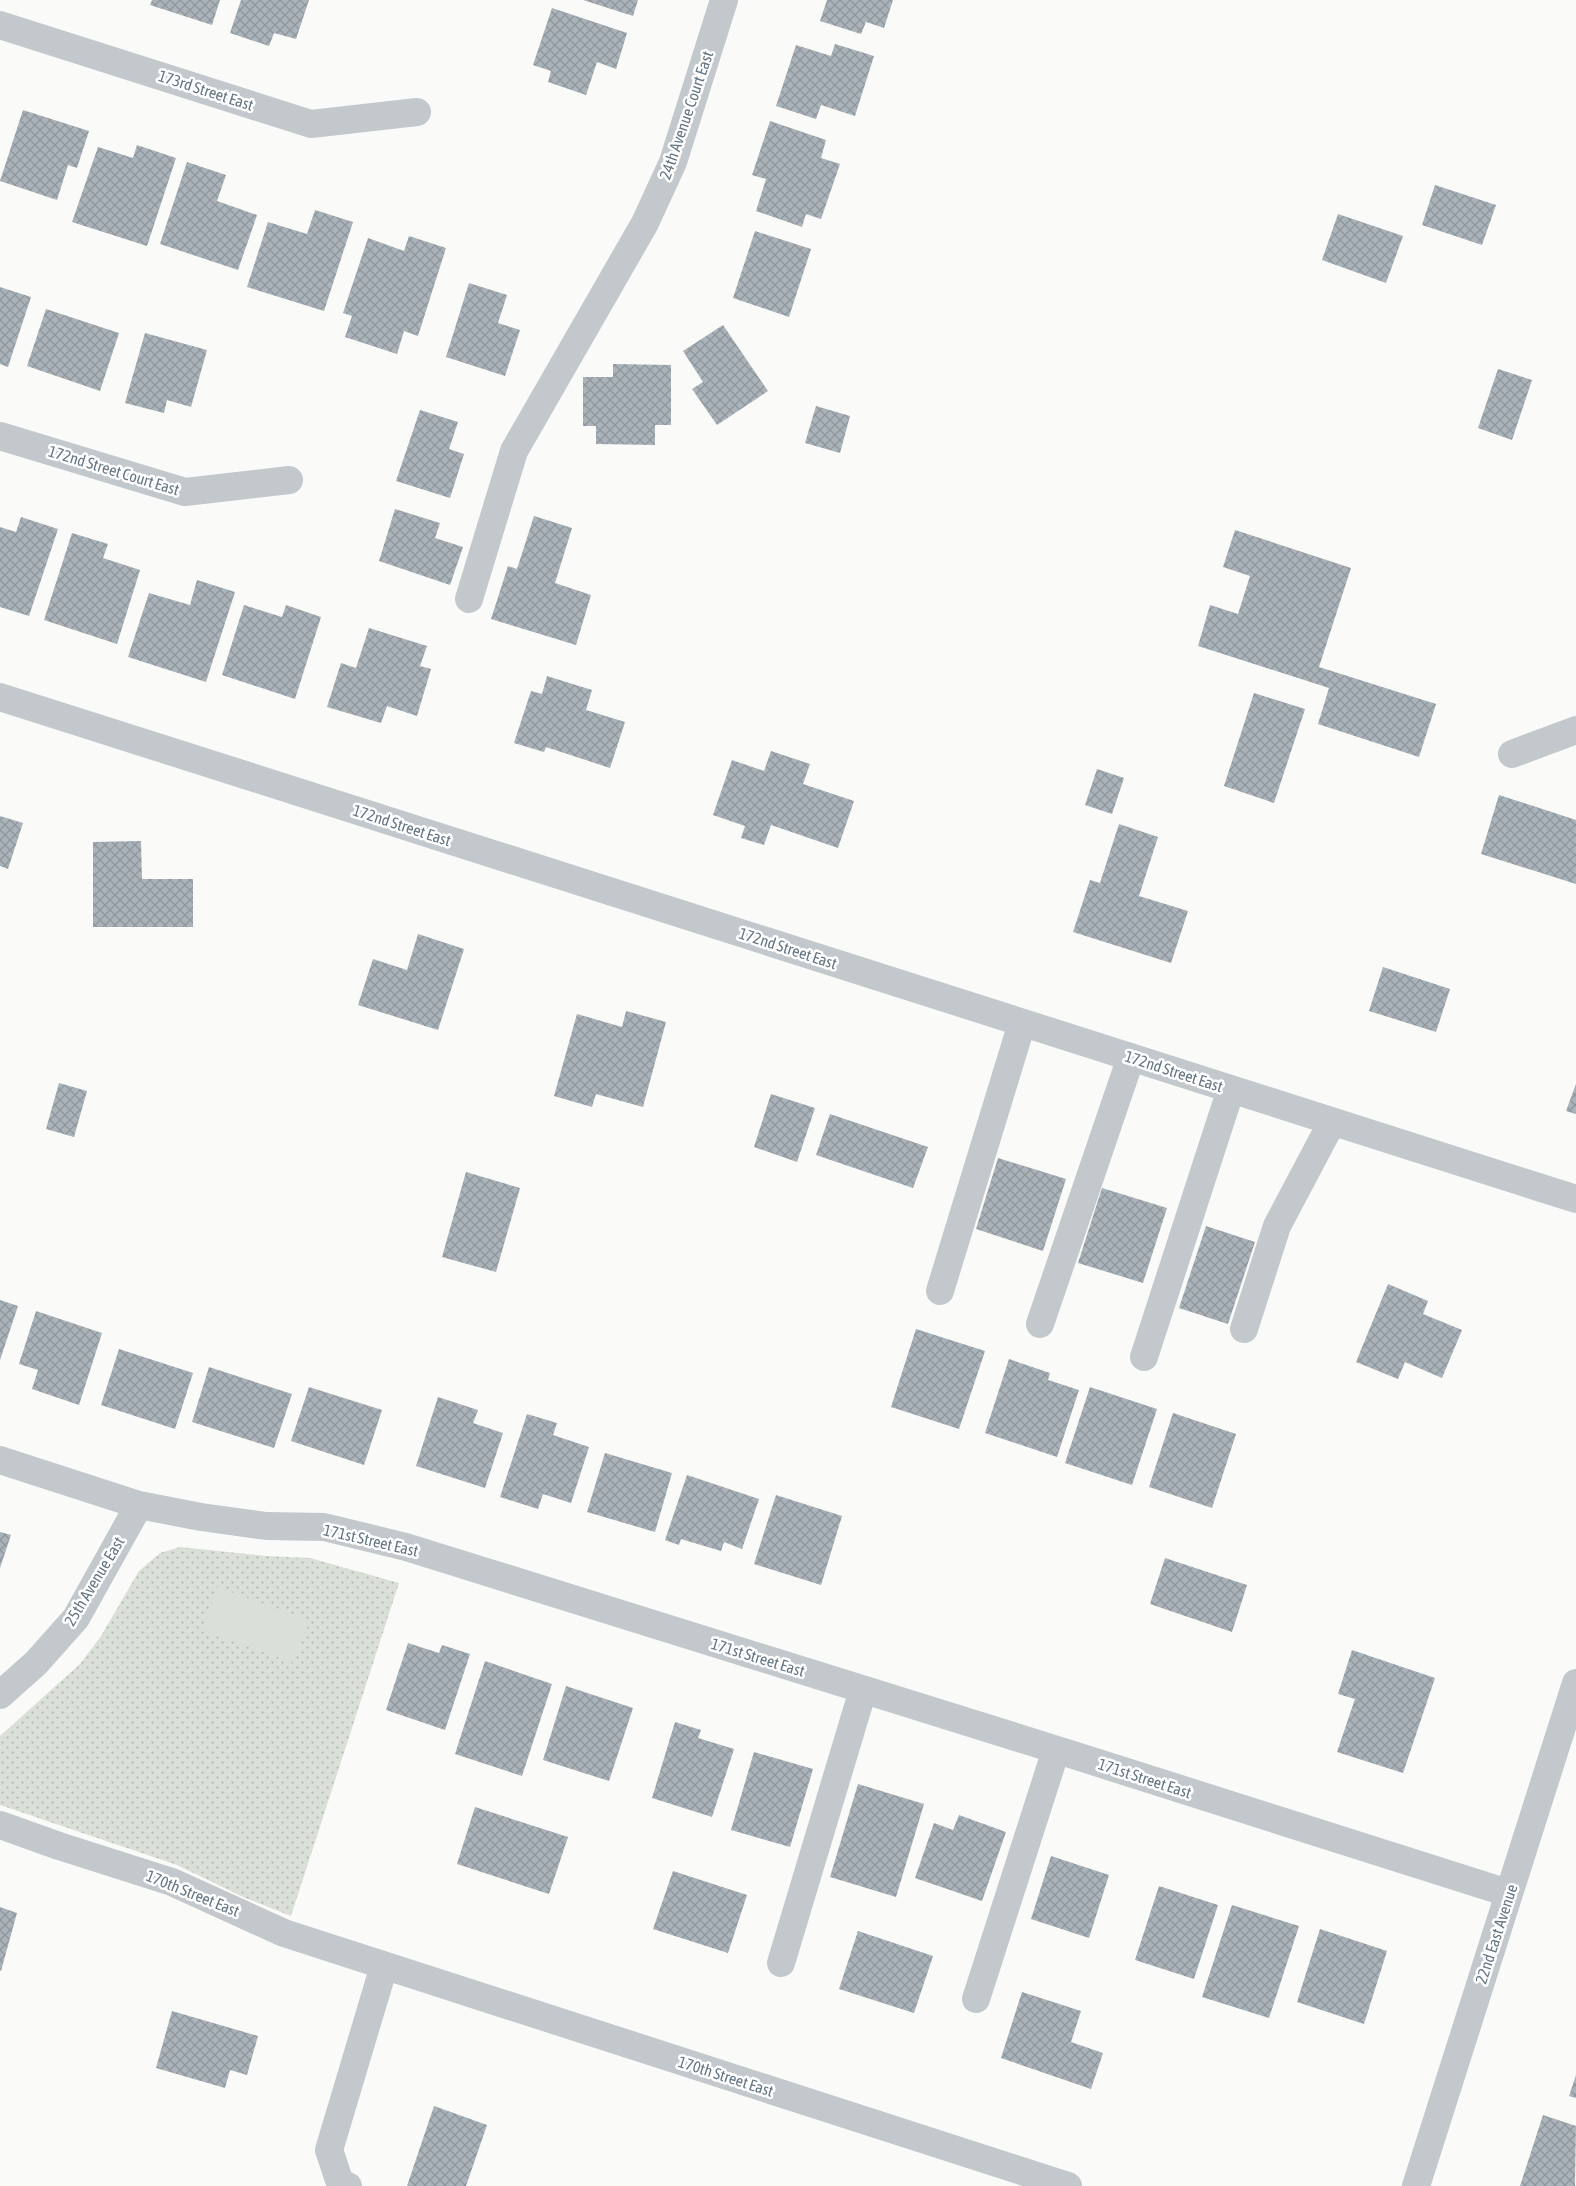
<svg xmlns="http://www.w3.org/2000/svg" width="1576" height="2186" viewBox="0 0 1576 2186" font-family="'Asap Condensed',sans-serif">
<defs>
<pattern id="grass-dots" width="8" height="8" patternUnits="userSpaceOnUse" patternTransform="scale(1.25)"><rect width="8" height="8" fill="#dadfd7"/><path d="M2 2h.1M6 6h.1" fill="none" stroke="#b4b9b4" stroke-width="1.8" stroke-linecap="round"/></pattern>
<pattern id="building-cross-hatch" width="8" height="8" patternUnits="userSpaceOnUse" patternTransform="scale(1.25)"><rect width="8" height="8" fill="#aab3b9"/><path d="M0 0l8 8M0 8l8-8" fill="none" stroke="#8e969c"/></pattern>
</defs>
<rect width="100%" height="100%" fill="#fafaf8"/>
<path fill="url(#grass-dots)" d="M180 1547 266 1556 310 1558 399 1583 291 1916 243 1897 177 1865 0 1805V1736L80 1664 101 1636 139 1571 160 1553Z"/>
<path fill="#dadfd7" d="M217 1587 310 1620 294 1663 202 1631Z"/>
<path fill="url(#building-cross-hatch)" d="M152 0H220L212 25 150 5Z
M241 0H309L296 39 274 33 269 46 230 33Z
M583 0H638L633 16Z
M827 0H893L884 28 866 22 861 34 820 21Z
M552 8 627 33 616 69 597 62 586 95 548 82 551 71 533 65Z
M835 44 874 56 855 116 821 105 816 119 776 106 796 45 831 56Z
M23 110 89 131 77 168 68 165 57 200 0 181Z
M770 121 826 140 821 158 840 164 821 219 806 214 802 227 756 211 766 179 752 175Z
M137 145 176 158 147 246 72 222 98 147 133 158Z
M187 162 226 175 217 201 257 215 238 270 160 244Z
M1435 185 1496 205 1482 245 1422 225Z
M315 210 353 222 324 311 247 287 268 222 307 234Z
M1338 214 1403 236 1386 283 1322 260Z
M755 231 811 249 789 317 733 298Z
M409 236 446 248 418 336 404 331 397 354 345 337 352 316 343 313 368 238 404 251Z
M469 283 507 295 498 323 520 330 505 376 446 357Z
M0 287 31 297 8 367 0 364Z
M46 309 119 333 100 391 27 366Z
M723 325 768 391 717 425 692 389 703 382 683 351Z
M145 333 207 350 191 407 167 400 164 413 125 403Z
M613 364 671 365V425H655V445L596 444V426H583V377H613Z
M1498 369 1532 380 1512 440 1478 428Z
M816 406 850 416 840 453 805 443Z
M420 410 458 422 449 449 464 454 450 498 396 481Z
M395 509 440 523 435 538 463 547 450 585 379 561Z
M534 516 572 528 555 583 591 595 576 645 491 619 508 566 517 569Z
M21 517 58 529 29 616 0 607V527L16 532Z
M1235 530 1351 568 1319 667 1436 704 1419 757 1318 724 1329 688 1198 646 1210 605 1238 614 1250 576 1223 567Z
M72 533 108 544 103 558 140 570 117 644 44 620Z
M197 580 235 592 206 682 128 657 149 593 190 605Z
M244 605 282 617 286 605 321 617 295 699 222 675Z
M369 628 427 646 420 666 431 669 417 716 387 706 381 723 327 707 341 663 356 668Z
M547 676 592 690 586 710 625 722 610 768 546 747 544 752 514 743 531 691 542 694Z
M1254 693 1305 709 1274 803 1224 786Z
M771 751 810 764 803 784 854 801 838 848 771 825 764 845 741 838 745 826 713 815 732 760 764 771Z
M1097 769 1124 778 1112 814 1085 805Z
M1499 795 1576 820V884L1481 854Z
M0 816 23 823 8 869 0 866Z
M1119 824 1158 837 1139 896 1188 911 1171 963 1073 932 1090 880 1100 883Z
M141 841 142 879H193V927H93V842Z
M418 934 464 949 438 1030 358 1005 373 959 407 970Z
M1383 967 1450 989 1436 1032 1369 1011Z
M626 1011 666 1022 643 1107 596 1094 592 1107 554 1096 577 1014 622 1027Z
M59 1083 87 1091 74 1137 46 1129Z
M1576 1084V1114L1566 1111Z
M771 1094 815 1108 797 1162 754 1147Z
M830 1114 928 1147 913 1188 816 1155Z
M998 1158 1066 1179 1043 1251 976 1229Z
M466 1172 520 1188 496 1272 442 1257Z
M1102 1188 1167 1208 1143 1283 1078 1263Z
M1206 1226 1255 1242 1228 1324 1179 1308Z
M1388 1284 1428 1301 1423 1314 1462 1330 1442 1378 1405 1362 1398 1379 1356 1362Z
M0 1300 18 1306 0 1360Z
M36 1311 102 1333 79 1405 32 1389 38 1370 19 1364Z
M916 1329 985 1351 959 1429 891 1407Z
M119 1349 193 1373 175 1429 101 1405Z
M1009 1359 1050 1373 1048 1380 1079 1390 1057 1457 985 1433Z
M209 1367 292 1394 274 1448 192 1422Z
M309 1387 382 1410 364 1465 291 1441Z
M1090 1387 1157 1409 1132 1485 1065 1463Z
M438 1397 478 1410 473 1423 503 1433 485 1488 416 1466Z
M1173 1413 1236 1434 1212 1508 1149 1487Z
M527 1414 557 1423 553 1435 589 1447 571 1503 543 1494 538 1509 500 1497Z
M605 1453 672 1473 655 1532 587 1512Z
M687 1475 759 1499 742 1549 724 1542 721 1551 681 1539 679 1545 665 1540Z
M776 1495 842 1516 821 1585 754 1564Z
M0 1532 11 1535 0 1568Z
M1165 1558 1247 1585 1232 1632 1150 1604Z
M408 1643 439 1653 442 1645 470 1654 445 1730 386 1710Z
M1352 1650 1435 1678 1403 1773 1337 1752 1355 1699 1338 1694Z
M485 1661 552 1684 522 1776 455 1754Z
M566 1686 633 1708 609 1781 543 1760Z
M675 1722 701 1730 698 1738 734 1749 712 1817 652 1798Z
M754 1752 813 1769 790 1847 731 1830Z
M858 1784 924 1804 896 1897 830 1877Z
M475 1807 568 1837 549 1894 457 1864Z
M959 1815 1006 1832 982 1901 915 1878 934 1823 953 1830Z
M1051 1856 1109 1875 1089 1938 1031 1919Z
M673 1871 747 1895 728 1953 653 1929Z
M1159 1886 1218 1905 1194 1979 1135 1960Z
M1232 1905 1299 1926 1269 2018 1202 1997Z
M0 1907 17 1913 1 1971 0 1970Z
M1320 1929 1387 1951 1364 2024 1297 2002Z
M858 1931 933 1956 914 2013 839 1989Z
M1022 1992 1081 2011 1071 2042 1103 2053 1091 2089 1001 2058Z
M172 2011 258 2036 247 2075 230 2070 225 2088 156 2068Z
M1576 2075V2098L1569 2096Z
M434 2106 487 2125 466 2186H407Z
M1543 2115 1576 2126 1575 2186H1520Z"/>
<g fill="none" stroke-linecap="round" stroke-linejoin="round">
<path stroke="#c3c8cc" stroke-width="28" d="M0 25 311 124 417 112
M0 436 185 492 289 480
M469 599 514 451 645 223 673 162 724 0
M0 697 1576 1199
M1512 754 1576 730
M940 1291 1022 1023
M1040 1324 1131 1057
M1244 1329 1277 1226 1332 1122
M1144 1357 1231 1089
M0 1460 139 1505 201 1517 266 1526 324 1527 406 1547 1067 1753 1508 1893
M0 1695 36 1663 76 1618 139 1505
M0 1825 59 1846 172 1882 284 1933 1068 2186
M781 1963 863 1690
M976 1999 1056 1750
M348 2186 340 2183 329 2150 384 1966
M1416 2186 1576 1683"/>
</g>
<g text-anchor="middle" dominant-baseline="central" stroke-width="5" stroke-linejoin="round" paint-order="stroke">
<g font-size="16" fill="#657683" stroke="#fff">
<text transform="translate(206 90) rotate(18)">173rd Street East</text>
<text transform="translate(686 115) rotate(-71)">24th Avenue Court East</text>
<text transform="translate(114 470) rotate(17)">172nd Street Court East</text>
<text transform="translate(402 825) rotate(18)">172nd Street East</text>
<text transform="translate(788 948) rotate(18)">172nd Street East</text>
<text transform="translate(1174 1071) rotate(18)">172nd Street East</text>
<text transform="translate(371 1540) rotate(13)">171st Street East</text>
<text transform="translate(94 1581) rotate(-59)">25th Avenue East</text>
<text transform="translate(758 1657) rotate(17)">171st Street East</text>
<text transform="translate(1145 1778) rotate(18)">171st Street East</text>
<text transform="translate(193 1893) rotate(22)">170th Street East</text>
<text transform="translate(1496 1934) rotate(-72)">22nd East Avenue</text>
<text transform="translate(726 2076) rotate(18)">170th Street East</text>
</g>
</g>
</svg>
